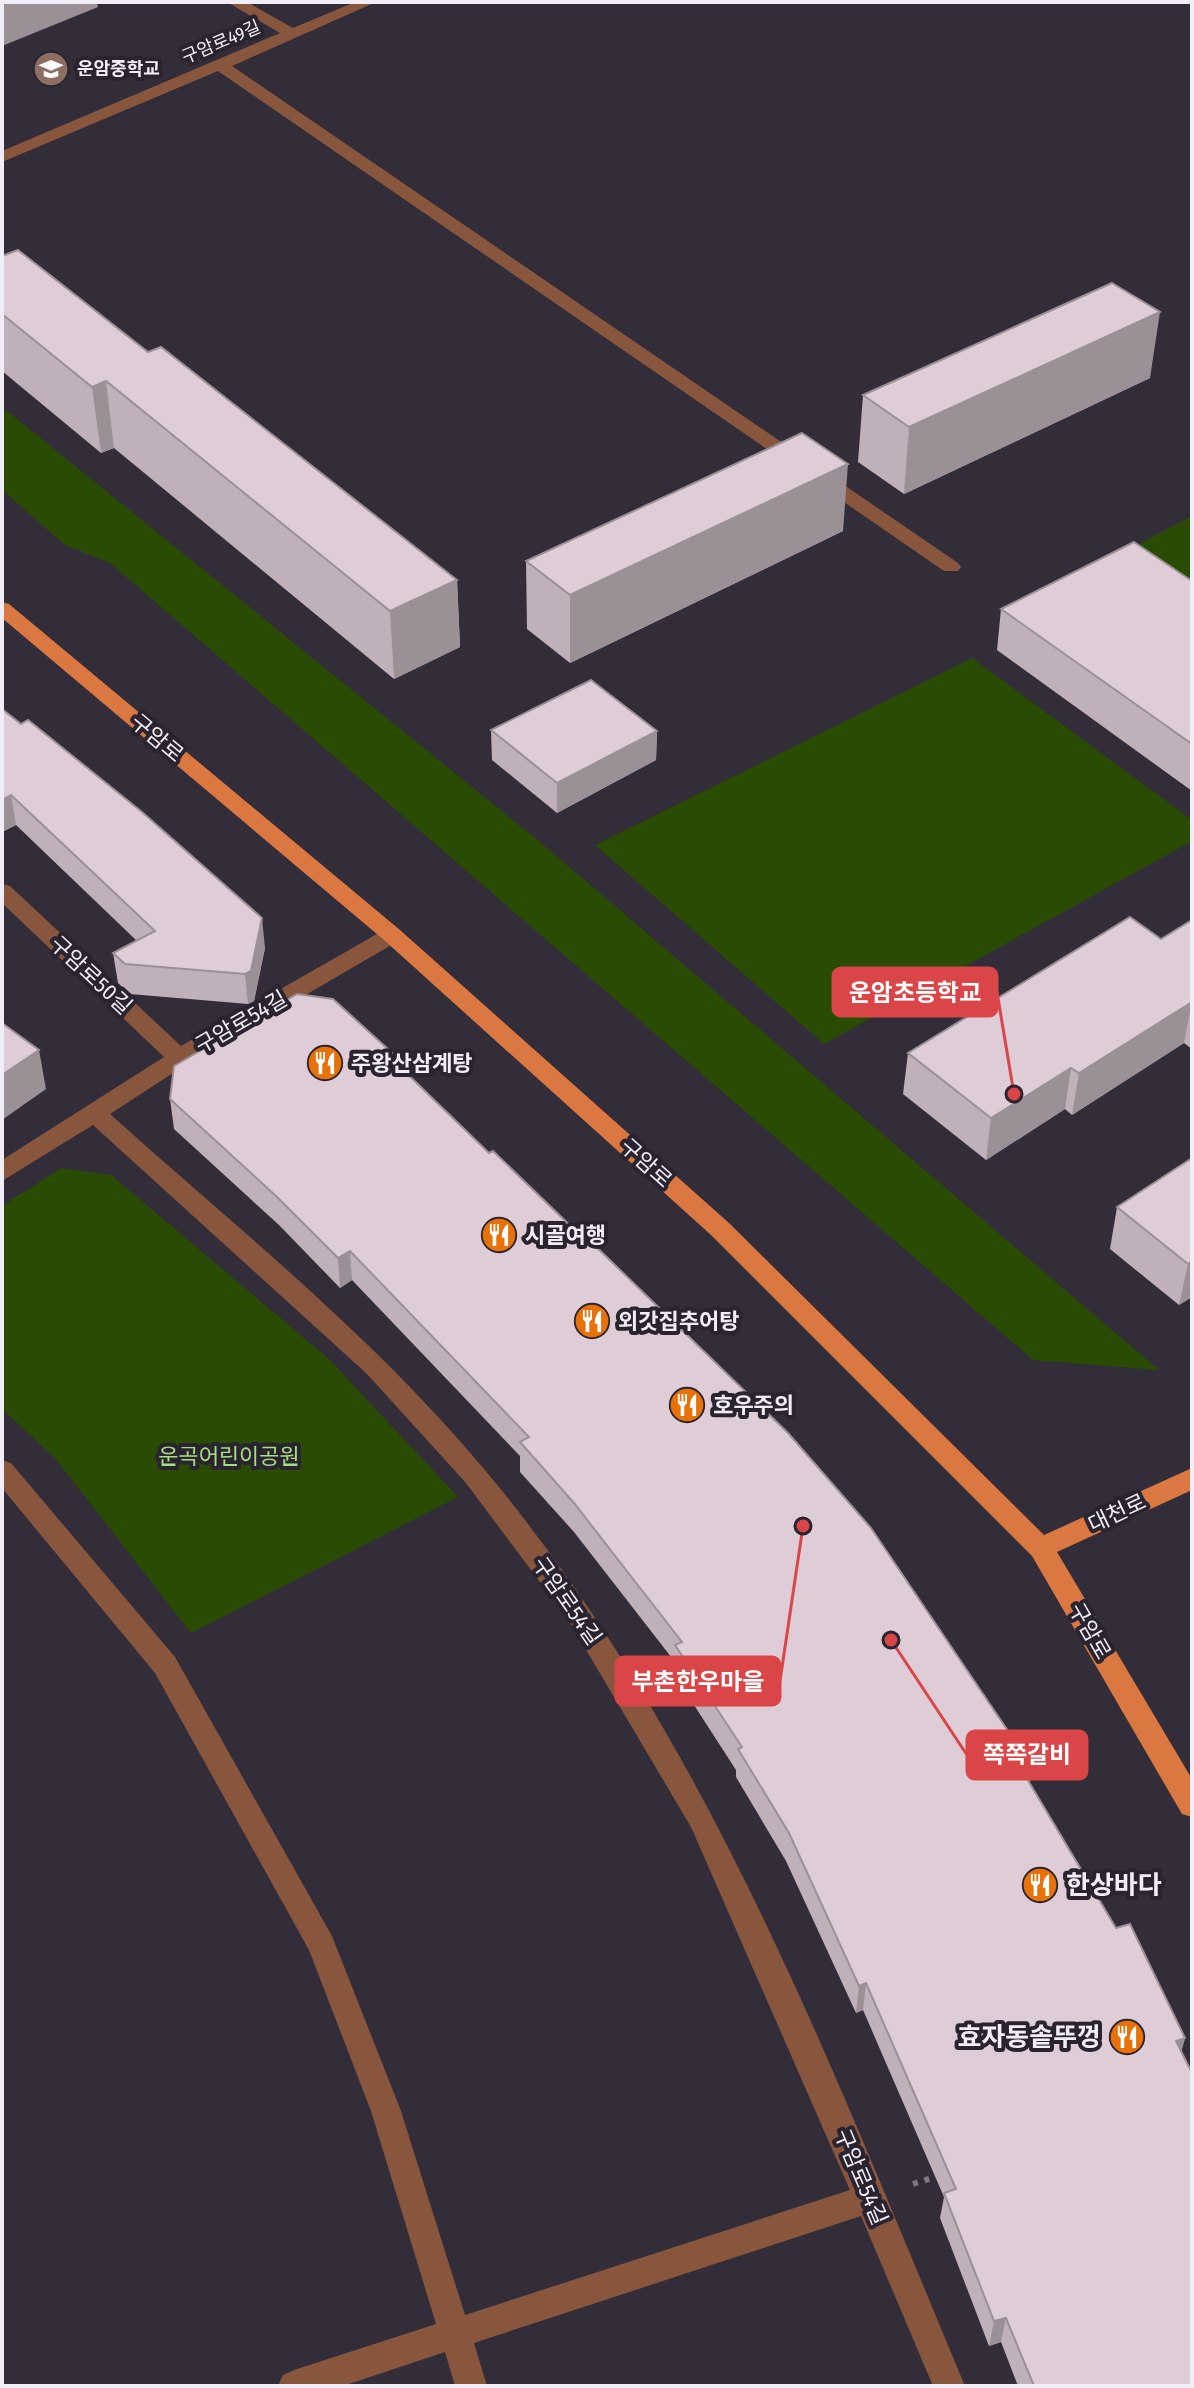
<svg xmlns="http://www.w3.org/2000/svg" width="1194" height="2388" viewBox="0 0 1194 2388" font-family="'Fira Sans Condensed','Noto Sans KR',sans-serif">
<rect width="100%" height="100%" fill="#332d3a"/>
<path fill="#294b03" d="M2 407 540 842 1159 1370 1033 1360 110 563 65 545 2 490Z
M1192 516V583L1135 546Z
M972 658 1192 820V841L824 1044 595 845Z
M61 1168 111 1175 329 1359 458 1497 191 1633 55 1458 2 1409V1206Z"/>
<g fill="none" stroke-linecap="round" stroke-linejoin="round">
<path stroke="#7e7984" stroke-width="6" stroke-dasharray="5 7" stroke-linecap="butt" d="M913 2184 938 2176"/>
<path fill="#87563d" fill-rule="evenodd" d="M227 2H247L293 28 355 2H376L232 66 958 563 961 567 958 571H944L218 71 2 162V151L280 33Z
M2 884 10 886 181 1046 384 930H400L403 935 400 940 187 1064 110 1114C237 1228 374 1337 484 1469 708 1736 832 2069 965 2386H933L861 2216 474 2343 487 2386H455L445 2352 343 2386H278L283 2375 294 2370 436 2324 371 2111 309 1950 155 1673 2 1488V1460L11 1463 175 1657 332 1936 401 2111 465 2315 850 2190 691 1827 569 1621 466 1483 367 1374 93 1125 2 1181V1160L164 1057 2 903Z"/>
<path fill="#db7841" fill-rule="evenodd" d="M2 602 9 604 400 930 729 1223 1044 1535 1192 1468V1490L1057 1552 1192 1779V1817L1182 1814 1032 1556 711 1235 384 940 2 618Z"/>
</g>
<path fill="#bfb0b9" d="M2 256 148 352 457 580 460 647 394 679 114 448 101 453 2 371Z
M1150 378 904 494 858 462 863 395Z
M843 531 570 663 527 629 526 561Z
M1192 581V791L997 650 1001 609Z
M2 709 265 948 254 1001 248 1004 130 994 118 983 113 953 137 941 16 825 2 832Z
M491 730 657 731 656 760 557 813 492 760Z
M1192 920V1049L1184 1043 1072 1115 1065 1109 986 1160 903 1094 908 1053 1161 939Z
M401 1061V1068L1030 1784 1116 1928 1185 2038 1181 2051 1192 2386H1018L1001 2342 989 2346 940 2218 944 2197 863 2010 856 2013 786 1861 736 1777V1770L674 1674 675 1662 574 1532 520 1472V1456L352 1280 340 1288 279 1225 174 1129 170 1099Z
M1192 1158V1297L1179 1305 1110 1249 1117 1207Z"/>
<path fill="#9b9096" d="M11 2H97L98 7 2 46V5Z
M1160 312 1150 378 904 494 909 427Z
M106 381 114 448 101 453 92 387Z
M848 464 843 531 570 663V595Z
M457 580 460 647 394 679 390 611Z
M657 731 656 760 557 813V783Z
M11 795 16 825 2 832V800Z
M262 918 265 948 254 1001 248 1004 245 974Z
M1192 1002 1184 1043 1072 1115 1079 1073Z
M39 1050 46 1089 2 1120V1075Z
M1071 1068 1065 1109 986 1160 991 1118Z
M350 1251 352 1280 340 1288 338 1258Z
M1192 1261V1297L1179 1305 1188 1264Z
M1033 1768 1027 1796 1023 1772Z
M866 1983 863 2010 856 2013 859 1986Z
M1185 2038 1178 2065 1176 2041Z
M1006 2318 1001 2342 989 2346 994 2321Z"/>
<path fill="#decdd7" stroke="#9b9096" stroke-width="2" d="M18 250 148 352 161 347 457 580 390 611 106 381 92 387 2 314V256Z
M1112 283 1160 312 909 427 863 395Z
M802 433 848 464 570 595 526 561Z
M1134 542 1192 581V744L1001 609Z
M591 680 657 731 557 783 491 730Z
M2 709 21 724 28 720 142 812 262 918 251 971 245 974 125 964 113 953 155 931 11 795 2 800Z
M1130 917 1161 939 1192 920V1002L1079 1073 1071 1068 991 1118 908 1053Z
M297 994 333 999 401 1061 396 1063 489 1153 493 1151 581 1236 584 1235 788 1433 871 1528 1033 1768 1023 1772 1116 1928 1130 1924 1185 2038 1176 2041 1192 2073V2386H1034L1006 2318 994 2321 944 2193 956 2189 866 1983 859 1986 789 1833 738 1749 742 1747 675 1645 682 1642 574 1503 520 1442 529 1437 350 1251 338 1258 276 1196 170 1099 174 1066Z
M2 1023 39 1050 2 1075Z
M1192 1158V1261L1188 1264 1117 1207Z"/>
<defs>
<symbol id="school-disc" viewBox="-11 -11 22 22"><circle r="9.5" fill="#8d6e63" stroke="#292430"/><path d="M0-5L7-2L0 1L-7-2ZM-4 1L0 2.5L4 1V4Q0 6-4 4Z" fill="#fff"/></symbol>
<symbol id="restaurant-disc" viewBox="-11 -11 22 22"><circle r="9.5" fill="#e8710a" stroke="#292430"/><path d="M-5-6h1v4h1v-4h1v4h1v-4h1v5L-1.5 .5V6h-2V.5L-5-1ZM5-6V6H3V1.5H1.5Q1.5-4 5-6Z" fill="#fff"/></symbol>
</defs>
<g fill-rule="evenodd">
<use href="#school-disc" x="31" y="49" width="40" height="40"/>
<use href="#restaurant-disc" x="305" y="1043" width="40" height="40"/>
<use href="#restaurant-disc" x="479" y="1215" width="40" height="40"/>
<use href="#restaurant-disc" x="572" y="1301" width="40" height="40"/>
<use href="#restaurant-disc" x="667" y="1385" width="40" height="40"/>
<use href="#restaurant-disc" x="1020" y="1865" width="40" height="40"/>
<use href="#restaurant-disc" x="1107" y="2017" width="40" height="40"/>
</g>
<g text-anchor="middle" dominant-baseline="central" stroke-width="8" stroke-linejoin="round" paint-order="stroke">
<g font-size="18" fill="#f2eef7" stroke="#292430">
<text transform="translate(221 42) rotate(-23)">구암로49길</text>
</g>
<g font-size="18" font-weight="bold" fill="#f2eef7" stroke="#292430" text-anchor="start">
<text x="77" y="69">운암중학교</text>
</g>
<g font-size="22" fill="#f2eef7" stroke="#292430">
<text transform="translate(157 738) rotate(40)">구암로</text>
<text transform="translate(91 975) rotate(43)">구암로50길</text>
<text transform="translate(241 1022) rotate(-30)">구암로54길</text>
<text transform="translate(646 1163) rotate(42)">구암로</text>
<text transform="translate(1117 1513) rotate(-25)">대천로</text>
<text transform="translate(567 1601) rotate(55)">구암로54길</text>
<text transform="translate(1090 1631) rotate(60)">구암로</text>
<text transform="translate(861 2177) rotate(67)">구암로54길</text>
</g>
<g font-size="22" font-weight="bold" fill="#f2eef7" stroke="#292430" text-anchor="start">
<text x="351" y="1063">주왕산삼계탕</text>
<text x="525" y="1235">시골여행</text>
<text x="618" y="1321">외갓집추어탕</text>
<text x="713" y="1405">호우주의</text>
</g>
<g font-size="22" fill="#a6dd7f" stroke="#292430">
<text x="229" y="1456">운곡어린이공원</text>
</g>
<g font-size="26" font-weight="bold" fill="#f2eef7" stroke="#292430" text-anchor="start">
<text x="1066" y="1885">한상바다</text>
<text x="1101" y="2037" text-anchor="end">효자동솥뚜껑</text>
</g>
</g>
<path fill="none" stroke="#da4647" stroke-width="3" d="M1014 1094L997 992M803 1526L780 1681M891 1640L967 1755"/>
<g fill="#da4647" stroke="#292430" stroke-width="3">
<circle cx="1014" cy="1094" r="8"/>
<circle cx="803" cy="1526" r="8"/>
<circle cx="891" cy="1640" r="8"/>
</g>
<g fill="#da4647" stroke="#da4647" stroke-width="3">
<rect x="833" y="968" width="164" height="48" rx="8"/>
<rect x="616" y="1657" width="164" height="48" rx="8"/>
<rect x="967" y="1731" width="120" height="48" rx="8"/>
</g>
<g font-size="24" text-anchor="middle" font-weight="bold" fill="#fff">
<text x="915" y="1001">운암초등학교</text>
<text x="698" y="1690">부촌한우마을</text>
<text x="1027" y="1763">쪽쪽갈비</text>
</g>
<rect width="1194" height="2388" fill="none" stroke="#f2eef7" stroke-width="8"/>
</svg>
